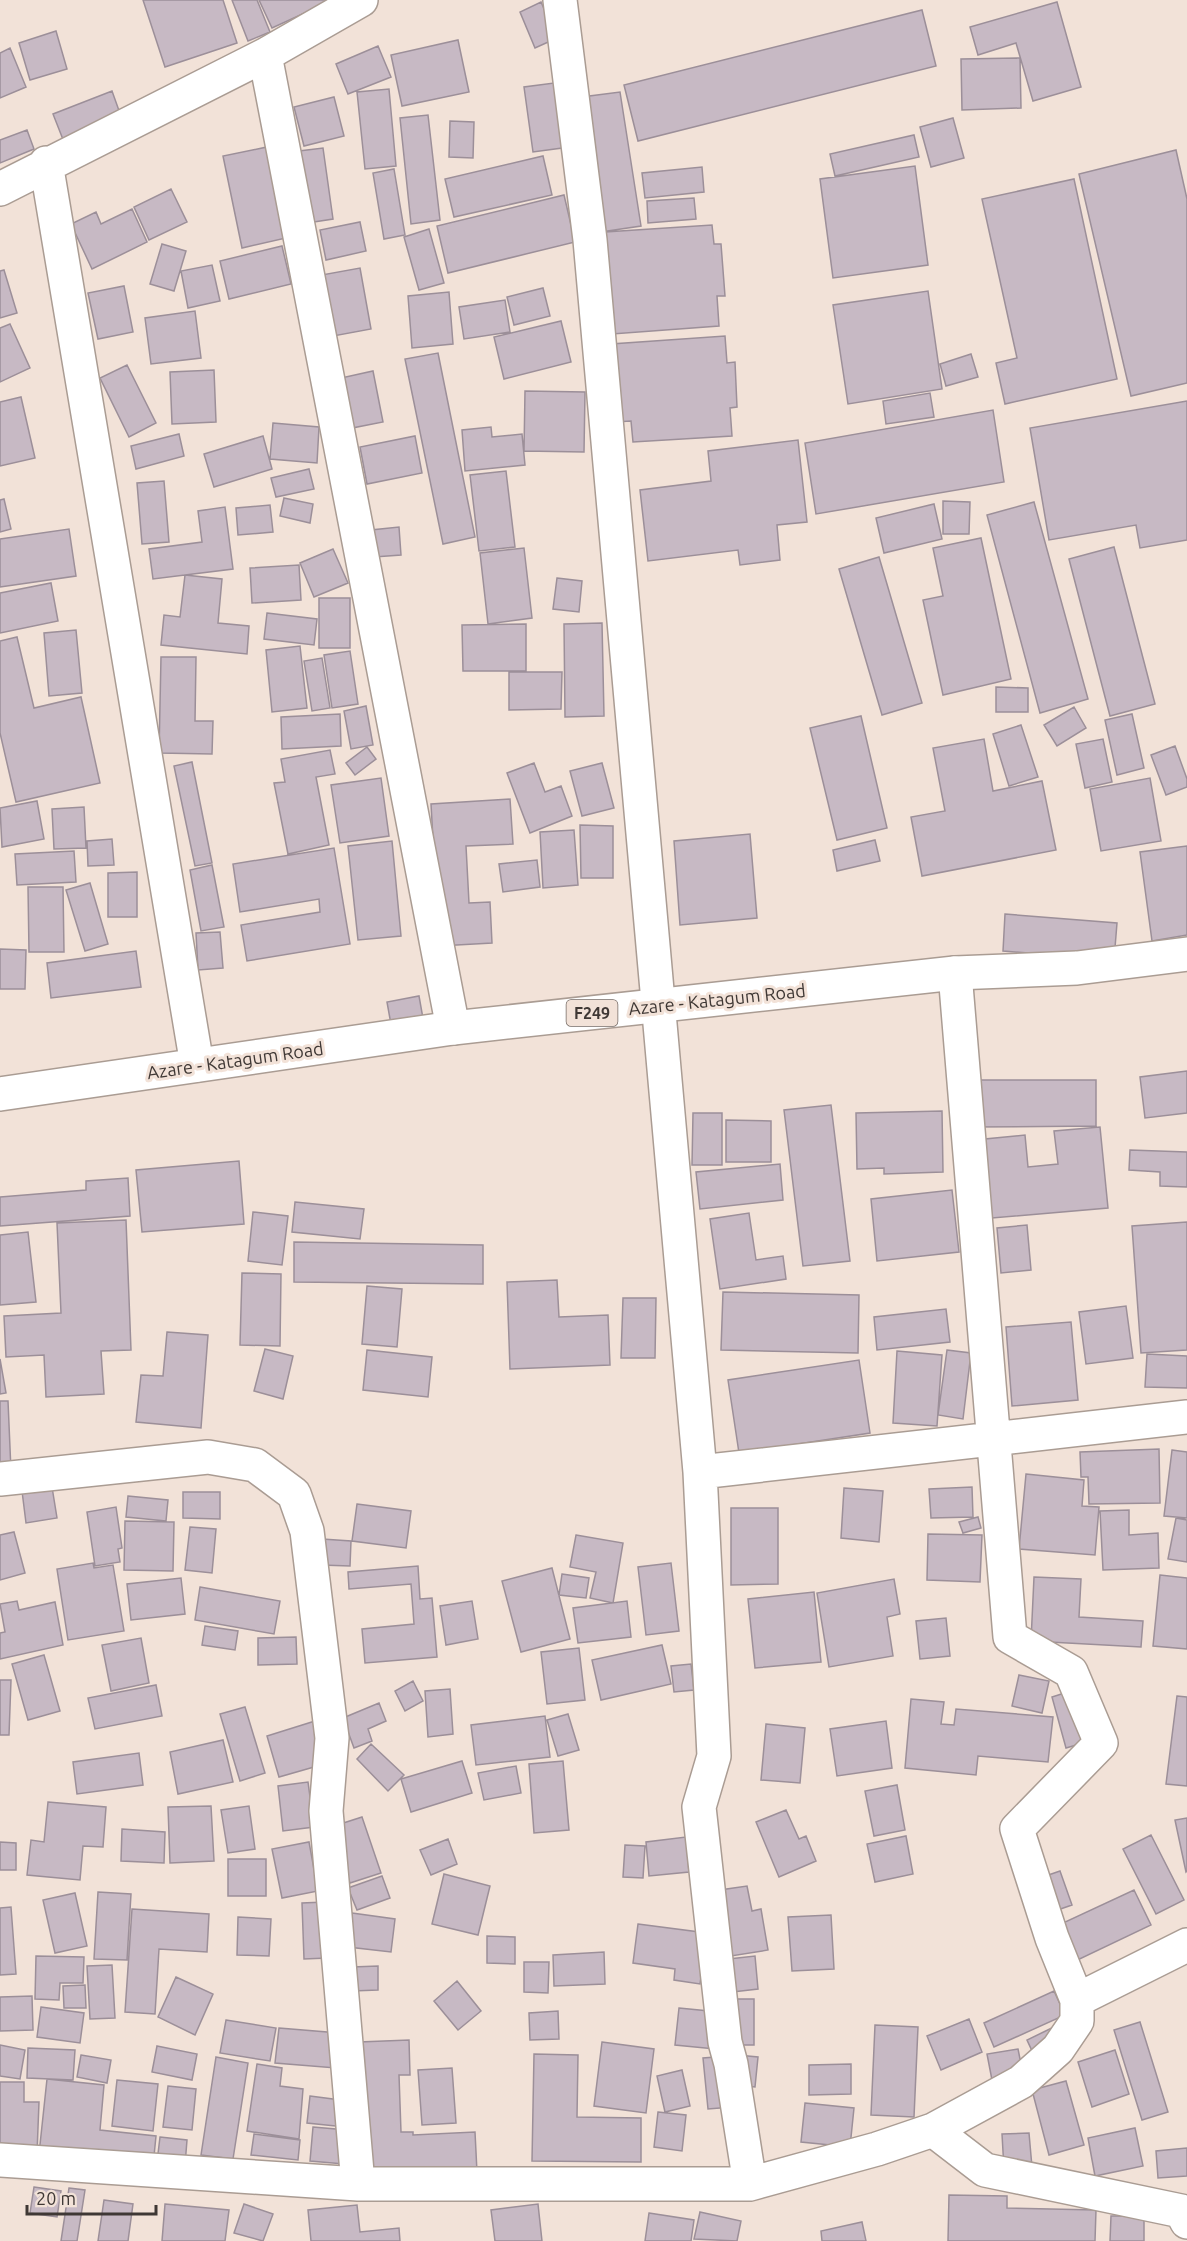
<svg xmlns="http://www.w3.org/2000/svg" width="1187" height="2241" viewBox="0 0 1187 2241" font-family="Ubuntu,sans-serif">
<rect width="100%" height="100%" fill="#f2e2d8"/>
<path fill="#c7b9c4" stroke="#9c8f99" stroke-width="1.5" d="M143 0H223L237 43 165 67Z
M232 0H257L270 32 248 41Z
M259 0H330L331 1 272 28Z
M541 2 557 38 535 48 520 12Z
M1057 2 1081 87 1033 101 1016 43 978 55 970 27Z
M922 10 936 66 638 141 624 85Z
M56 31 67 69 30 80 19 43Z
M458 40 469 92 402 106 391 55Z
M378 46 391 77 348 94 336 64Z
M10 48 26 87 0 98V53Z
M1020 58 1021 108 962 110 961 59Z
M554 83 562 148 533 152 524 87Z
M389 89 396 166 365 169 357 92Z
M112 91 122 119 64 142 53 114Z
M620 92 641 226 594 233 574 98Z
M334 97 344 136 304 146 294 107Z
M428 115 440 220 411 224 400 118Z
M953 118 964 158 931 167 920 127Z
M450 121 474 122 473 158 449 157Z
M27 130 34 149 0 163V140Z
M914 135 919 157 835 176 830 154Z
M267 147 286 238 242 248 223 156Z
M323 148 333 219 301 224 291 152Z
M1176 150 1187 199V383L1131 396 1079 174Z
M543 156 552 195 454 217 445 179Z
M915 166 928 265 833 278 820 179Z
M702 167 704 192 645 198 642 173Z
M394 169 405 235 384 239 373 173Z
M1074 179 1117 379 1005 404 996 363 1017 358 982 199Z
M171 189 187 222 149 240 134 207Z
M564 195 575 242 448 273 437 226Z
M694 198 696 219 648 223 647 201Z
M132 209 147 242 92 269 71 224 96 212 101 224Z
M360 222 366 251 326 260 320 230Z
M712 225 714 244H721L725 296H717L719 326 612 334 605 232Z
M429 229 444 283 419 290 404 237Z
M162 244 186 251 174 291 150 284Z
M282 246 291 284 229 299 220 261Z
M212 265 220 301 188 308 181 271Z
M360 268 371 329 328 337 316 276Z
M4 270 17 313 0 318V271Z
M124 286 133 332 98 339 88 293Z
M543 288 550 316 514 325 507 297Z
M928 291 942 389 848 404 833 305Z
M449 292 453 344 412 348 408 296Z
M505 300 510 332 464 339 459 307Z
M195 311 201 358 151 364 145 318Z
M561 321 571 362 504 379 494 337Z
M10 324 30 368 0 382V328Z
M725 336 727 363 735 362 737 407 730 408 732 436 633 442 631 421 615 422 611 344Z
M438 353 475 537 443 544 405 359Z
M971 354 978 377 946 386 940 364Z
M127 365 156 423 129 437 100 378Z
M214 370 216 422 172 424 170 372Z
M373 371 383 422 352 428 341 378Z
M525 391 585 392 584 452 524 451Z
M930 393 934 417 886 424 883 401Z
M21 397 35 458 0 466V402Z
M1187 401V540L1140 548 1136 525 1049 540 1030 428Z
M993 410 1004 482 816 514 805 443Z
M273 423 319 427 317 463 270 459Z
M491 427 492 437 522 434 525 465 465 471 462 430Z
M179 434 184 456 136 469 131 446Z
M263 436 272 469 214 487 204 454Z
M415 436 422 473 367 484 360 447Z
M798 440 807 522 777 525 780 560 740 565 738 550 648 561 640 490 711 481 708 451Z
M309 469 314 489 276 497 271 478Z
M506 471 515 547 479 551 470 475Z
M164 481 169 542 142 544 137 483Z
M284 498 313 504 310 523 280 516Z
M4 499 11 529 0 532V500Z
M943 501 970 502 969 534H943Z
M1034 502 1088 699 1040 713 987 515Z
M934 504 942 539 884 553 876 518Z
M270 505 273 532 238 535 236 508Z
M225 507 233 569 153 579 149 549 202 542 198 511Z
M399 527 401 555 374 557 371 530Z
M69 529 76 576 0 587V539Z
M981 538 1011 679 943 695 923 600 943 596 933 548Z
M1114 547 1155 704 1110 716 1069 559Z
M524 548 532 618 488 624 480 553Z
M333 549 348 583 314 597 300 563Z
M879 557 922 703 882 715 839 569Z
M299 565 301 600 252 603 250 568Z
M185 575 222 579 218 623 249 626 247 654 161 645 164 615 180 617Z
M557 578 582 581 579 612 553 609Z
M51 583 58 621 0 633V593Z
M319 598H350V648H319Z
M267 613 317 619 314 645 264 639Z
M602 623 604 716 565 717 564 624Z
M526 624V671H463L462 625Z
M76 630 82 693 49 696 44 633Z
M17 637 34 708 81 697 100 783 16 802 0 733V641Z
M300 646 307 708 272 712 266 650Z
M350 651 358 704 332 708 324 655Z
M161 657H196L195 721H213L212 754 159 753Z
M322 658 330 708 312 711 304 661Z
M509 672H562L561 709 509 710Z
M996 687 1028 688V712H996Z
M366 706 373 745 351 749 344 711Z
M1074 707 1086 728 1057 746 1044 725Z
M340 714 341 746 282 749 281 717Z
M1132 714 1144 768 1117 775 1105 720Z
M861 716 887 828 837 840 810 728Z
M1021 725 1038 777 1009 786 993 734Z
M984 739 993 791 1042 781 1056 850 922 876 911 817 945 811 933 748Z
M1103 739 1112 782 1085 788 1076 744Z
M1175 746 1187 779V787L1166 795 1151 755Z
M367 747 376 759 355 775 346 763Z
M330 750 335 774 316 777 329 845 288 854 274 783 285 782 281 759Z
M192 762 212 863 195 866 174 766Z
M534 763 545 792 561 786 572 816 530 833 507 773Z
M602 763 614 808 582 816 570 771Z
M381 778 389 836 340 843 331 785Z
M1150 778 1161 841 1101 851 1090 789Z
M510 799 513 844 466 846 469 903 490 902 492 943 439 946 431 804Z
M37 801 44 839 2 847 0 808Z
M84 807 86 848 54 849 52 809Z
M580 825 613 826V878H581Z
M574 830 578 885 543 888 540 832Z
M750 834 757 918 680 925 674 841Z
M112 839 114 865 88 866 87 841Z
M875 840 880 861 837 871 833 850Z
M392 841 401 936 358 940 348 846Z
M1187 846V935L1152 941 1140 852Z
M334 848 350 944 247 961 241 925 320 912 319 899 240 912 233 864Z
M74 851 76 882 17 885 15 854Z
M537 860 540 887 503 892 499 864Z
M212 865 224 927 201 931 190 870Z
M137 872V917H108V873Z
M90 883 108 944 85 951 66 890Z
M28 887H63L64 952H29Z
M1005 914 1117 923 1114 960 1003 951Z
M220 932 223 968 198 970 196 933Z
M0 949 26 950 25 989H0Z
M136 951 141 987 51 998 47 963Z
M419 996 424 1024 392 1030 387 1002Z
M1187 1071V1113L1145 1118 1140 1077Z
M972 1080H1096V1126L972 1127Z
M831 1105 850 1261 803 1266 784 1110Z
M942 1111 943 1172 884 1174V1168L857 1169 856 1113Z
M693 1113H722V1165H692Z
M726 1120 771 1121V1162H726Z
M1100 1127 1108 1208 992 1218 985 1139 1025 1135 1028 1167 1058 1164 1054 1131Z
M1130 1150 1187 1152V1187L1160 1186V1172L1129 1170Z
M239 1161 244 1224 142 1232 136 1170Z
M780 1164 783 1200 700 1209 696 1172Z
M128 1178 130 1216 0 1226V1197L86 1190V1181Z
M952 1190 959 1252 877 1261 871 1199Z
M295 1202 364 1209 360 1239 292 1232Z
M253 1212 288 1216 282 1265 248 1261Z
M749 1213 756 1260 783 1256 786 1279 720 1289 710 1219Z
M126 1220 131 1350 101 1351 104 1394 46 1397 44 1355 6 1357 4 1316 61 1313 57 1223Z
M1187 1222V1350L1141 1353 1132 1226Z
M1027 1225 1031 1270 1001 1273 997 1228Z
M28 1232 36 1302 0 1305V1235Z
M294 1242 483 1245V1284L294 1282Z
M242 1273 281 1274 280 1346 240 1345Z
M557 1280 559 1317 608 1315 610 1365 510 1369 507 1282Z
M367 1286 402 1289 397 1347 362 1344Z
M723 1292 859 1295 858 1353 721 1350Z
M623 1298H656L655 1358H621Z
M1126 1306 1133 1358 1086 1364 1079 1312Z
M946 1309 950 1342 877 1350 874 1317Z
M1071 1322 1078 1400 1012 1406 1006 1327Z
M167 1332 208 1335 201 1428 136 1422 141 1375 163 1376Z
M265 1349 293 1356 283 1399 254 1391Z
M367 1350 432 1357 428 1397 363 1390Z
M947 1350 971 1353 963 1419 938 1415Z
M897 1351 942 1355 937 1426 893 1423Z
M1147 1354 1187 1356V1388L1145 1387Z
M0 1359 6 1393 0 1394Z
M859 1360 870 1433 739 1453 728 1380Z
M0 1401H8L11 1471H0Z
M1159 1449 1160 1503 1089 1504 1088 1477H1081L1080 1452Z
M1172 1450 1187 1452V1518L1164 1516Z
M1026 1474 1084 1480 1082 1506 1099 1507 1095 1555 1019 1549Z
M52 1487 57 1518 26 1523 22 1491Z
M972 1487 973 1517 931 1518 929 1489Z
M844 1488 883 1491 879 1542 841 1538Z
M183 1492H220V1519L183 1518Z
M128 1496 168 1500 166 1521 126 1517Z
M357 1504 411 1511 406 1548 352 1541Z
M116 1507 122 1548 118 1549 120 1562 95 1566 87 1512Z
M731 1508H778V1584L731 1585Z
M1129 1510V1535L1158 1533 1159 1568 1103 1570 1100 1511Z
M978 1517 981 1528 963 1533 959 1522Z
M1176 1518 1187 1520V1562L1168 1559Z
M125 1521 174 1522 173 1571 124 1570Z
M190 1527 216 1529 212 1573 185 1570Z
M14 1532 25 1573 0 1580V1535Z
M928 1534 982 1535 980 1582 927 1580Z
M576 1535 623 1543 613 1603 590 1598 596 1572 570 1567Z
M322 1539 351 1541 350 1566 321 1565Z
M93 1563 94 1568 113 1565 124 1631 68 1640 57 1569Z
M671 1563 679 1631 646 1635 638 1567Z
M418 1566 420 1599 432 1598 437 1657 365 1663 362 1629 414 1624 411 1584 349 1589 348 1572Z
M552 1568 570 1639 521 1652 502 1581Z
M562 1574 589 1578 586 1598 559 1595Z
M1160 1575 1187 1578V1649L1153 1646Z
M1034 1577 1081 1579 1079 1617 1143 1621 1141 1647 1031 1641Z
M181 1578 185 1614 131 1620 127 1584Z
M894 1579 900 1614 887 1617 893 1656 829 1667 817 1593Z
M200 1587 280 1601 274 1634 195 1620Z
M814 1592 821 1662 755 1668 748 1599Z
M17 1601 19 1610 55 1602 63 1645 0 1659V1633L5 1632 0 1604Z
M472 1601 478 1639 446 1645 440 1606Z
M627 1601 631 1637 578 1643 573 1608Z
M946 1618 950 1656 920 1659 916 1621Z
M205 1626 238 1631 235 1650 202 1645Z
M296 1637 297 1664 258 1665V1638Z
M141 1638 149 1683 111 1691 102 1645Z
M662 1645 671 1684 601 1700 592 1660Z
M579 1648 585 1700 547 1704 541 1652Z
M44 1655 60 1711 28 1720 12 1664Z
M691 1664 694 1690 674 1692 671 1666Z
M1019 1675 1049 1681 1042 1713 1012 1706Z
M0 1680H11L9 1735H0Z
M413 1681 423 1701 405 1711 395 1691Z
M156 1685 162 1716 95 1729 88 1698Z
M450 1689 453 1734 428 1737 425 1691Z
M1074 1690 1090 1741 1066 1748 1052 1697Z
M1177 1696 1187 1697V1786L1166 1784Z
M911 1699 944 1702 941 1724 954 1725 956 1709 1053 1717 1048 1762 978 1756 976 1775 905 1768Z
M379 1703 386 1721 368 1729 372 1741 354 1748 343 1718Z
M245 1707 265 1773 240 1781 220 1714Z
M568 1714 579 1750 558 1756 547 1720Z
M545 1716 550 1757 476 1765 471 1725Z
M315 1721 328 1763 279 1777 267 1736Z
M886 1721 892 1768 837 1776 830 1729Z
M766 1724 805 1728 800 1783 761 1780Z
M223 1740 233 1782 178 1794 170 1752Z
M371 1744 404 1775 388 1791 357 1759Z
M139 1753 143 1785 77 1794 73 1762Z
M462 1761 472 1793 411 1812 401 1779Z
M563 1761 569 1830 534 1833 529 1764Z
M516 1766 521 1793 484 1800 478 1773Z
M308 1782 314 1827 283 1831 278 1786Z
M897 1785 905 1830 874 1836 865 1791Z
M48 1802 106 1807 103 1847 83 1846 80 1880 27 1875 31 1840 44 1842Z
M211 1806 214 1861 170 1863 168 1807Z
M249 1806 255 1849 228 1853 221 1810Z
M786 1810 799 1839 806 1836 816 1861 779 1877 756 1822Z
M362 1817 381 1873 350 1883 331 1827Z
M1187 1818V1871L1186 1872 1175 1820Z
M122 1829 165 1832 164 1863 121 1861Z
M1151 1835 1184 1900 1156 1914 1123 1849Z
M906 1836 913 1874 875 1882 867 1844Z
M686 1837 689 1872 649 1876 646 1842Z
M448 1839 457 1864 431 1875 420 1850Z
M0 1842 16 1843V1870H0Z
M309 1842 318 1891 282 1898 272 1849Z
M625 1845 645 1846 643 1878 623 1877Z
M228 1859H266V1896H228Z
M1060 1871 1072 1905 1046 1914 1034 1880Z
M444 1874 490 1886 478 1935 432 1924Z
M382 1876 390 1898 357 1910 348 1888Z
M747 1886 752 1911 761 1909 768 1950 731 1956 720 1890Z
M1134 1890 1151 1925 1067 1965 1050 1929Z
M98 1892 131 1894 127 1960 94 1959Z
M75 1893 87 1946 55 1953 43 1900Z
M325 1902 327 1958 304 1959 302 1903Z
M11 1907 16 1974 0 1975V1908Z
M132 1909 209 1914 207 1952 159 1949 155 2014 125 2012Z
M352 1913 395 1919 391 1952 348 1947Z
M831 1915 834 1969 792 1971 788 1917Z
M238 1917 271 1919 269 1956 237 1955Z
M638 1924 707 1933 700 1984 674 1980 675 1969 633 1963Z
M487 1936 515 1937V1964L487 1963Z
M604 1952 605 1984 554 1986 553 1955Z
M36 1956 84 1957 83 1983H60L59 2000 35 1999Z
M755 1956 758 1989 724 1993 720 1960Z
M524 1962H549L548 1993 524 1992Z
M112 1965 115 2018 90 2019 87 1966Z
M378 1966V1990L352 1991V1967Z
M176 1977 213 1994 195 2035 158 2017Z
M457 1981 481 2011 458 2030 434 2001Z
M85 1985 86 2008H64L63 1986Z
M1054 1991 1065 2015 994 2047 984 2023Z
M32 1996 33 2030 0 2031V1997Z
M726 1999H754V2045H726Z
M41 2007 84 2013 80 2043 37 2037Z
M679 2008 719 2012 715 2049 675 2045Z
M558 2011 559 2039 530 2040 529 2013Z
M969 2019 982 2052 941 2070 927 2036Z
M226 2020 276 2028 270 2061 220 2053Z
M1140 2022 1168 2112 1142 2120 1114 2030Z
M875 2025 918 2027 914 2117 871 2115Z
M1058 2025 1034 2055 1027 2040Z
M279 2028 339 2033 336 2068 275 2063Z
M409 2040 410 2075H399L401 2132H413V2135L475 2132 477 2172 365 2177 359 2042Z
M602 2042 654 2049 646 2113 594 2106Z
M0 2045 25 2050 20 2079 0 2076Z
M157 2046 197 2054 192 2080 152 2072Z
M28 2048 75 2050 73 2080 27 2078Z
M1018 2049 1023 2074 992 2080 987 2054Z
M1115 2050 1129 2094 1092 2107 1078 2062Z
M534 2054 578 2055 577 2117 641 2118V2162L532 2161Z
M81 2055 111 2060 107 2083 77 2077Z
M737 2055 758 2057 755 2087 735 2085Z
M728 2056 732 2107 708 2109 703 2058Z
M216 2057 248 2063 233 2159 201 2155Z
M257 2064 282 2068 280 2086 303 2089 299 2139 247 2131Z
M851 2064V2094L809 2095V2065Z
M452 2068 456 2123 422 2125 418 2070Z
M682 2070 690 2106 665 2112 657 2076Z
M47 2079 104 2085 100 2130 156 2136 153 2166 39 2154Z
M117 2080 158 2084 153 2131 112 2126Z
M1066 2081 1084 2145 1049 2155 1032 2090Z
M0 2082H24V2102H39L37 2153 0 2147Z
M168 2086 196 2089 192 2130 163 2127Z
M310 2096 348 2101 345 2127 307 2123Z
M805 2103 854 2108 850 2147 801 2142Z
M658 2112 686 2115 682 2151 654 2147Z
M313 2127 347 2130 344 2164 310 2161Z
M1135 2128 1143 2166 1095 2176 1088 2138Z
M1029 2133 1032 2167 1004 2169 1002 2134Z
M254 2134 300 2140 298 2160 251 2155Z
M160 2137 187 2140 185 2165 157 2162Z
M1187 2148V2176L1158 2178 1156 2151Z
M34 2187 61 2191 57 2217 30 2213Z
M69 2188 85 2190 77 2241H61Z
M949 2195 1007 2196V2208L1096 2210 1095 2241H948Z
M104 2200 133 2204 128 2241H98Z
M165 2204 229 2210 225 2241H162Z
M244 2204 273 2214 263 2241 234 2233Z
M538 2204 542 2241H495L491 2210Z
M357 2205 360 2232 399 2228 400 2241H311L308 2210Z
M700 2212 741 2221 737 2241 694 2239Z
M649 2213 694 2220 691 2241H645Z
M1111 2216H1144V2241H1110Z
M862 2222 866 2241H822L821 2231Z"/>
<g fill="none" stroke-linecap="round" stroke-linejoin="round">
<defs>
<path id="street" d="M560 0 590 240 700 1472 714 1756 699 1807 725 2042 731 2064 750 2184
M265 55 453 1028
M46 163 197 1065
M0 189 265 55 361 0
M700 1472 1187 1417
M0 1479 208 1457 255 1465 294 1494 307 1531 332 1738 326 1811 358 2184
M1077 2000 1187 1945
M933 2130 985 2170 1181 2211 1187 2222
M0 2160 358 2184H750L877 2149 933 2130 1021 2082 1058 2049 1077 2021V2000L1052 1938 1017 1829 1101 1743 1071 1672 1010 1637 955 973"/>
<path id="primary" d="M0 1094 453 1028 955 973 1077 968 1187 954"/>
</defs>
<use href="#street" stroke="#aa9c93" stroke-width="36"/>
<use href="#primary" stroke="#aa9c93" stroke-width="36"/>
<use href="#street" stroke="#fff" stroke-width="33"/>
<use href="#primary" stroke="#fff" stroke-width="33"/>
</g>
<g text-anchor="middle" dominant-baseline="central" stroke-width="6" stroke-linejoin="round" paint-order="stroke">
<rect fill="#f2e2d8" stroke="#756b66" stroke-width="1.5" x="566.5" y="1000" width="51" height="26" rx="4.5"/>
<g font-size="16" font-weight="bold" fill="#3f3835">
<text x="592" y="1013">F249</text>
</g>
<g font-size="18" fill="#3f3835" stroke="#f2e2d8">
<text transform="translate(717 999) rotate(-6)">Azare - Katagum Road</text>
<text transform="translate(235 1060) rotate(-8)">Azare - Katagum Road</text>
</g>
</g>
<path d="M27 2205v9h129v-9" fill="none" stroke="#3f3835" stroke-width="3"/>
<text x="36" y="2205" font-size="18" fill="#3f3835" stroke="#f2e2d8" stroke-width="4.5" paint-order="stroke">20 m</text>
</svg>
